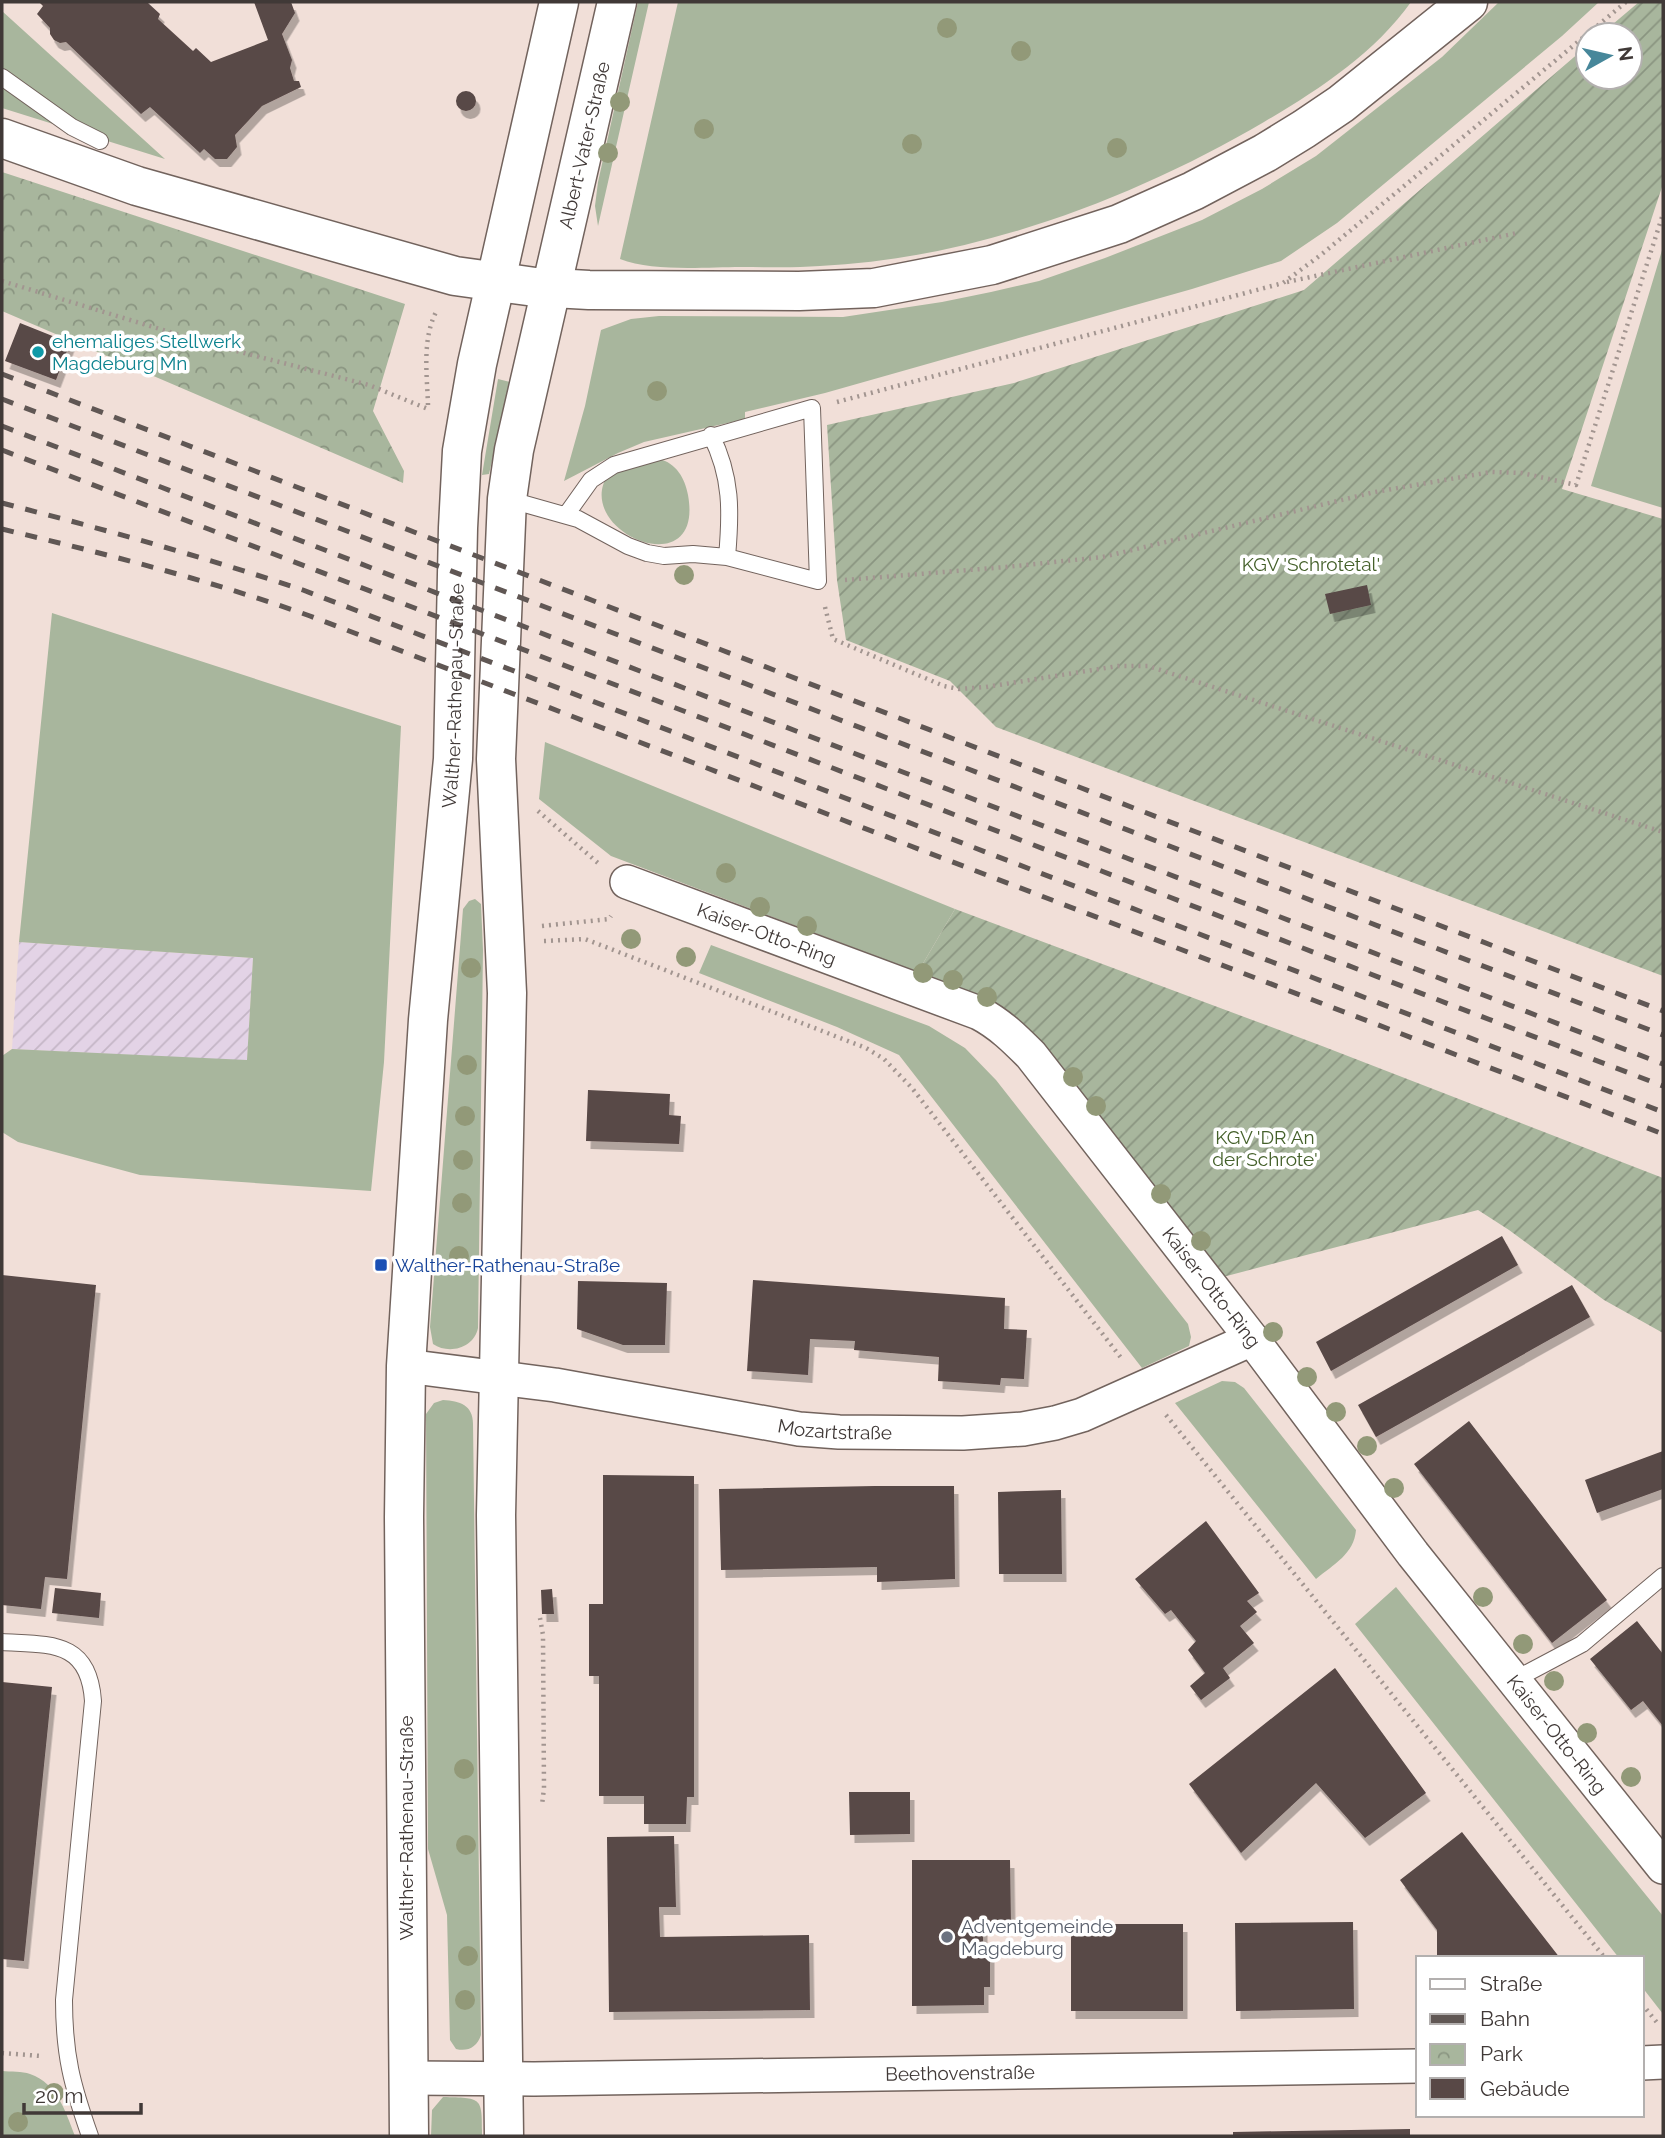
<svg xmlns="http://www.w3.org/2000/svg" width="1665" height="2138" viewBox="0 0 1665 2138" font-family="Raleway,sans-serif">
<defs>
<pattern id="industrial-furrows" width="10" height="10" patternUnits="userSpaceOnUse" patternTransform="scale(1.75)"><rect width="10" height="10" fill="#e3d3e6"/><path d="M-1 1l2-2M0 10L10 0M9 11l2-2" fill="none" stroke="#c4b6c6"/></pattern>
<pattern id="park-crowns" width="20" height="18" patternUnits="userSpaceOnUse" patternTransform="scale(1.75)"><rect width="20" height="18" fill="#a8b69d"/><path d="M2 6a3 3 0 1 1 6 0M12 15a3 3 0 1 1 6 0" fill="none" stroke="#8a9581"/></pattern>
<pattern id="garden-furrows" width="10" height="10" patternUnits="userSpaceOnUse" patternTransform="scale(1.75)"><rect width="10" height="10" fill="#a8b69d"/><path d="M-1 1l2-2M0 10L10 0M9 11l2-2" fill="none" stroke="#8a9581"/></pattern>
<filter id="shadow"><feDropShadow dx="4.5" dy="8" stdDeviation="0" flood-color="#0004"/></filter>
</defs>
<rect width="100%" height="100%" fill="#f1dfd8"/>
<path fill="url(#industrial-furrows)" d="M19 942 253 958 247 1061 12 1049Z"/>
<path fill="#a8b69d" d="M638 2H649L598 226 595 206 598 182Z
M678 2H1411C1375 53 1317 91 1264 122 1133 199 973 259 820 266 794 268 767 267 741 267 705 267 653 272 620 259Z
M1499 2H1599L1562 36 1337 223 1281 261 1192 289 825 393 745 412V419L644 442 618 453 564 481 585 406 601 330 631 319 659 316 843 317 942 302 991 292 1039 281 1105 258 1202 220 1262 189 1316 156 1442 57Z
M2 11 165 159 2 108Z
M1663 247V508L1591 486Z
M498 379 510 382 489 474 482 475Z
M659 459C676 463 685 478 688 495 705 588 569 531 609 473Z
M52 613 401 726 384 1062 371 1191 140 1175 18 1142 2 1132V1056L12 1049 247 1060 253 958 19 942Z
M545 742 955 909 918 972 611 856 539 799Z
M475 899 481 904 483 950 478 1328C474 1348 449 1355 433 1344L430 1327 463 909 469 901Z
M711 945 929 1026 965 1048 996 1080 1188 1324 1191 1337 1189 1346 1142 1368 899 1055 837 1027 699 973Z
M1222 1381 1235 1382 1244 1388 1356 1530C1354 1554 1334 1564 1316 1579L1175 1403Z
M443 1400C460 1401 473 1405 473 1424L481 2035C477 2047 468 2052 456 2049L450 2040 447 1915 428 1849 426 1414 434 1403Z
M1396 1587 1663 1916V2014L1642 1987V1958H1619L1355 1624Z
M2 2071C11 2072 22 2071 30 2074 58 2084 65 2111 75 2136H2Z
M443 2097C483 2098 482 2097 482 2136H431L432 2110Z"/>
<path fill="url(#park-crowns)" d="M2 172 405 304 373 411 404 471 403 483 2 311Z"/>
<path fill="url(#garden-furrows)" d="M1639 2H1663V184L1562 489 1663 519V976L996 727 950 681 846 640 837 580 827 425 1014 383 1304 290 1588 45V77H1630V35H1600Z
M955 909 1322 1046 1663 1178V1333L1604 1300 1509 1230 1478 1210 1219 1278 1024 1025 992 1004 918 972Z"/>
<path fill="#584846" filter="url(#shadow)" d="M39 2 148 3 160 14 158 19 193 51 196 48 211 62 268 40 254 2H291L295 13 282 34 292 60 290 68 294 81H299L301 87 262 106 235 135 237 147 227 159H215L204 149 200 153 150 107 141 114 66 42 60 43 54 40 50 34V28L37 14 43 6Z
M456 101a10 10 0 1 1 20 0a10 10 0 1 1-20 0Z
M20 323 70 343 56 380 5 361Z
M1367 585 1371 605 1330 614 1325 594Z
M588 1090 670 1094 669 1115 681 1116 679 1144 586 1141Z
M1502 1236 1518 1265 1331 1371 1316 1342Z
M2 1275 96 1285 67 1579 45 1577 41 1609 2 1605Z
M753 1280 1005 1298 1004 1329 1027 1330 1024 1379 1001 1378 1000 1385 938 1381 939 1357 854 1350 855 1341 810 1339 808 1375 747 1371Z
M578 1281 667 1283 665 1345H623L577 1329Z
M1572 1285 1590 1317 1376 1437 1358 1405Z
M1469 1421 1607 1600 1552 1643 1414 1464Z
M1663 1451V1489L1597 1513 1585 1480Z
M603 1475 694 1476V1797H687L686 1824H644V1796H599V1676H589V1604H603Z
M875 1486H954L955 1579 877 1582V1567L721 1570 719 1489Z
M1061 1490 1062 1574H999L998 1492Z
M1206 1521 1259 1593 1247 1601 1257 1612 1240 1626 1254 1643 1223 1668 1230 1678 1201 1700 1190 1686 1205 1673 1188 1650 1196 1641 1171 1610 1165 1614 1135 1579Z
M55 1588 101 1593 99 1618 52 1613Z
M552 1589 554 1614H542L541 1590Z
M1637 1621 1663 1654V1726L1643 1701 1631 1710 1590 1659Z
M1335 1668 1426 1793 1365 1838 1316 1783 1241 1853 1189 1784Z
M2 1682 52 1687 24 1961 2 1959Z
M849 1792H910V1834L850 1835Z
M1462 1832 1560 1958H1437V1930L1400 1880Z
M674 1836 676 1907H659L660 1937 809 1935 810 2010 609 2012 607 1837Z
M912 1860H1010L1011 1925H983V1950L990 1949V1987H984V2005L912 2006Z
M1353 1922 1354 2009 1236 2011 1235 1923Z
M1071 1924H1183V2011H1071Z
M1410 2129V2136H1233V2132Z"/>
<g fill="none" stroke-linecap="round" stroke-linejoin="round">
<defs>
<path id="lane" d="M2 77 72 127 100 141
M711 435C732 477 731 512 727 557
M507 499 578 519 628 546 647 553 664 556 693 554 727 557 818 581 812 408 614 465 591 480 566 515
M2 1642C50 1645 89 1640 93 1701L64 2000C64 2055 72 2085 90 2136
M1514 1680 1582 1644 1663 1576"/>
<g id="street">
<path id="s1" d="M627 882 979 1013C1000 1024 1015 1039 1031 1055L1252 1339 1413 1554 1663 1867"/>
<path id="s2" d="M406 1366 555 1385 799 1429 839 1432 963 1433 1023 1429 1055 1423 1082 1415 1252 1339"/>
<path d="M1642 2063 1663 2062"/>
<path id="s3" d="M409 2078 534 2079 1418 2066"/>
</g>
<g id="primary">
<path id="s4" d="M409 2136 404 1517 406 1366 428 1020 453 759 458 528 462 451 477 364 559 2"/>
<path id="s5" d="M504 2136 496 1515 507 993 496 759 507 499 514 450 617 2"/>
</g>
<path id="highway" d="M2 138 137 186 455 276 535 287 589 290 799 291 874 288 992 265 1119 224 1193 191 1265 153 1304 129 1341 104 1468 2"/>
</defs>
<use href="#lane" stroke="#72635d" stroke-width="18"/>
<use href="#street" stroke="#72635d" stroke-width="36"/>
<use href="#primary" stroke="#72635d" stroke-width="41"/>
<use href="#highway" stroke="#72635d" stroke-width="41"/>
<path stroke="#a29590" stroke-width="4.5" stroke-dasharray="2 5" stroke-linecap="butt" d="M2 281 209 344 369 385 428 409
M1287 282 1517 233
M837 402 1283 283 1322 254 1626 2
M428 405C427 374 422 340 436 312
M845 580 1006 567 1103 557 1375 492 1491 472 1522 473 1576 485 1663 214
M825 607 833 639 944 686 959 689 986 687 1118 666H1148L1663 832
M538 811 598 863
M542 926 609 919 611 916
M544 941 585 939 866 1048 884 1059 912 1088 1122 1359
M1166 1415 1605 1958
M540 1618 543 1635 544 1788 542 1805
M1642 2004 1659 2025
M2 2053 41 2056"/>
<use href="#lane" stroke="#fff" stroke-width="16"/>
<use href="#street" stroke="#fff" stroke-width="33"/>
<use href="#primary" stroke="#fff" stroke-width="38"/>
<use href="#highway" stroke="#fff" stroke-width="38"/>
<path stroke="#605754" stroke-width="5" stroke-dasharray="12 12" stroke-linecap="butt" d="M2 374 1663 1011
M2 399 1663 1035
M2 426 1663 1064
M2 450 1663 1086
M2 503C103 529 204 557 303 590L1663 1112
M2 529C106 554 209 580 310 616L1663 1134"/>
</g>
<g fill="#929978">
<circle cx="947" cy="28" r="10"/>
<circle cx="1021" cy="51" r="10"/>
<circle cx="620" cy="102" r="10"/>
<circle cx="704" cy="129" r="10"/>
<circle cx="912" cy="144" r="10"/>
<circle cx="1117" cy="148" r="10"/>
<circle cx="608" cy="153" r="10"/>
<circle cx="657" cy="391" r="10"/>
<circle cx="684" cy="575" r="10"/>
<circle cx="726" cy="873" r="10"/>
<circle cx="760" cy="907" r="10"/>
<circle cx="807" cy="926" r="10"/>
<circle cx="631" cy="939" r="10"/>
<circle cx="686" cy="957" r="10"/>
<circle cx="471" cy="968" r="10"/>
<circle cx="923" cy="973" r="10"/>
<circle cx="953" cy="980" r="10"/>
<circle cx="987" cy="997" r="10"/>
<circle cx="467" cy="1065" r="10"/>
<circle cx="1073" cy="1077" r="10"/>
<circle cx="1096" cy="1106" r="10"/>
<circle cx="465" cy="1116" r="10"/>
<circle cx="463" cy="1160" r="10"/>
<circle cx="1161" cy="1194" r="10"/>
<circle cx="462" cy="1203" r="10"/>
<circle cx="1201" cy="1241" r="10"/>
<circle cx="459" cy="1256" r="10"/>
<circle cx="1273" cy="1332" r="10"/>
<circle cx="1307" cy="1377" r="10"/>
<circle cx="1336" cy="1412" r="10"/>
<circle cx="1367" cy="1446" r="10"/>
<circle cx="1394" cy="1488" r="10"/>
<circle cx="1483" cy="1597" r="10"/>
<circle cx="1523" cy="1644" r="10"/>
<circle cx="1554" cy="1681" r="10"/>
<circle cx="1587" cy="1733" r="10"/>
<circle cx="464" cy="1769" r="10"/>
<circle cx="1631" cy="1777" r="10"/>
<circle cx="466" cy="1845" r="10"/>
<circle cx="468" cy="1956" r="10"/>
<circle cx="465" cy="2000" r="10"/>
<circle cx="54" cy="2093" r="10"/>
<circle cx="18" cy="2122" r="10"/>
</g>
<circle fill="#0f9aa8" stroke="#fff" stroke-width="2.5" cx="38" cy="352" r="7"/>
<rect fill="#1a4fb4" stroke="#fff" stroke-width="2.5" x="374" y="1258" width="14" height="14" rx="3.5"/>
<circle fill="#6b7280" stroke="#fff" stroke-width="2.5" cx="947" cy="1937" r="7"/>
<g text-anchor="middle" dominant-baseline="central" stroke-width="7" stroke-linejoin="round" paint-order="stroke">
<g font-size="19" fill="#403937" stroke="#fff">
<text stroke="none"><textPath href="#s5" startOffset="2000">Albert-Vater-Straße</textPath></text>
<text stroke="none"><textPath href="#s4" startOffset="1442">Walther-Rathenau-Straße</textPath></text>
<text stroke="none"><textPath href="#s1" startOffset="149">Kaiser-Otto-Ring</textPath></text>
<text stroke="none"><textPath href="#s1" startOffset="737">Kaiser-Otto-Ring</textPath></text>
<text stroke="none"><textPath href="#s2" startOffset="434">Mozartstraße</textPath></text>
<text stroke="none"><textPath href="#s1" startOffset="1302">Kaiser-Otto-Ring</textPath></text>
<text transform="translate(406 1828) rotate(-90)">Walther-Rathenau-Straße</text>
<text stroke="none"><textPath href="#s3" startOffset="551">Beethovenstraße</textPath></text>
</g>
<g font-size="19" fill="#0d838f" stroke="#fff" text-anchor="start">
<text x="52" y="341">ehemaliges Stellwerk<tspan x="52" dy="22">Magdeburg Mn</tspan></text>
</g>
<g font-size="19" fill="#44602a" stroke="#fff">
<text x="1311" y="564">KGV 'Schrotetal'</text>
<text x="1265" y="1137">KGV 'DR An<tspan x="1265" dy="22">der Schrote'</tspan></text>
</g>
<g font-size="19" fill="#164399" stroke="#fff" text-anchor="start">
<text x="395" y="1265">Walther-Rathenau-Straße</text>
</g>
<g font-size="19" fill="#5b616d" stroke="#fff" text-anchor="start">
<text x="961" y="1926">Adventgemeinde<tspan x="961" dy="22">Magdeburg</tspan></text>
</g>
</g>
<rect width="1665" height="2138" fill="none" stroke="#403937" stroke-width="7"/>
<rect x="1416" y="1956" width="228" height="161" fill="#ffffff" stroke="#b3b0af" stroke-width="2"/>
<rect x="1430" y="1979" width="35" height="10" fill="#ffffff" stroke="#b3b0af" stroke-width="2"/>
<text x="1480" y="1991" font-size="21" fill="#403937">Straße</text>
<rect x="1430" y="2014" width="35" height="10" fill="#605754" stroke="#b3b0af" stroke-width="2"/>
<text x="1480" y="2026" font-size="21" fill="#403937">Bahn</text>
<rect x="1430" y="2044" width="35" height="21" fill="url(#park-crowns)" stroke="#b3b0af" stroke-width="2"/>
<text x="1480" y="2061" font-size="21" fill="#403937">Park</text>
<rect x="1430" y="2078" width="35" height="21" fill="#584846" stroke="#b3b0af" stroke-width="2"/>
<text x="1480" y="2096" font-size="21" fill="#403937">Gebäude</text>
<g transform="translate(1609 56) rotate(82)"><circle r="33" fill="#ffffff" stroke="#b3b0af" stroke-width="2"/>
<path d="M0-5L12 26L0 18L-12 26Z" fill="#47879a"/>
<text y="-10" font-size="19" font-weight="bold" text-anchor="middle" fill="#403937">N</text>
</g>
<path d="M24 2103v10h117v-10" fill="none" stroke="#403937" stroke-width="3.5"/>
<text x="35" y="2103" font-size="21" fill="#403937" stroke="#ffffff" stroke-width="5" paint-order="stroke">20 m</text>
</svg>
